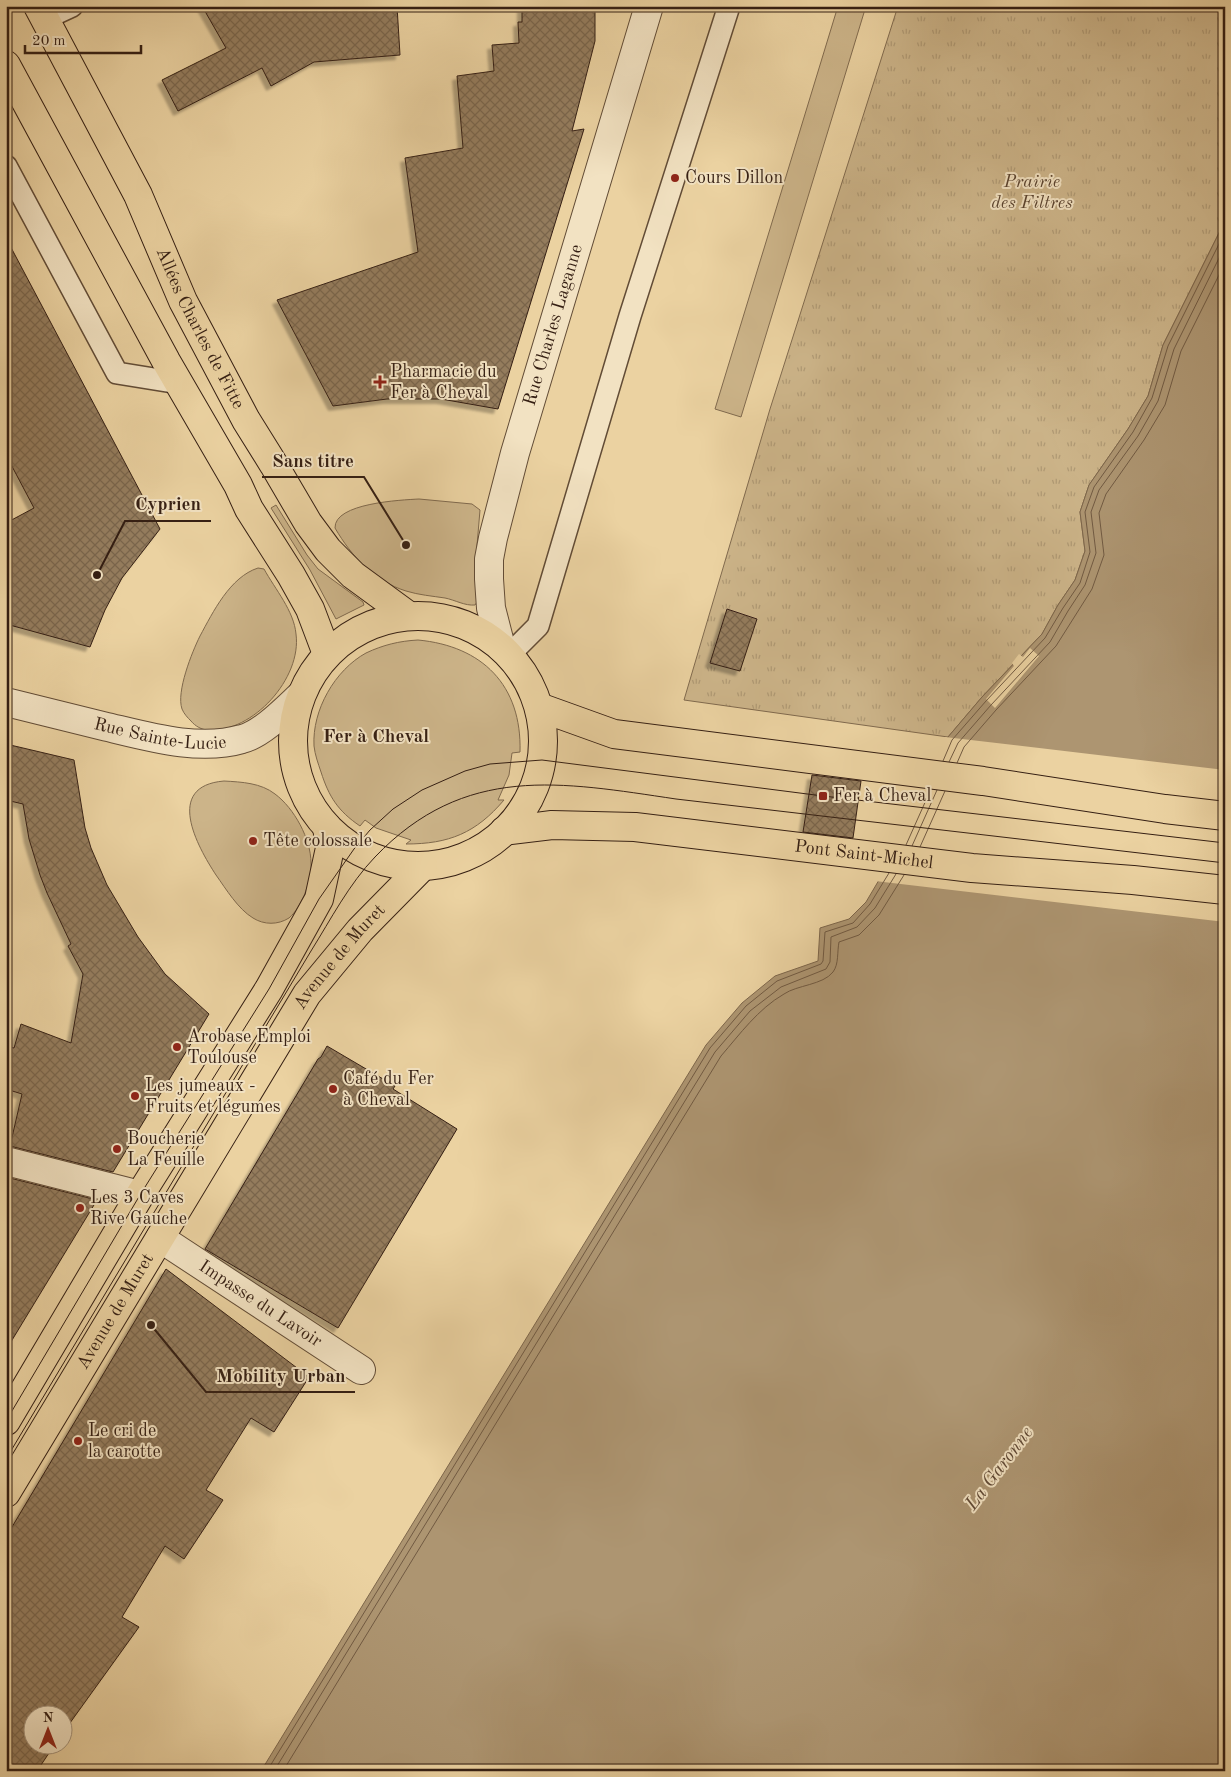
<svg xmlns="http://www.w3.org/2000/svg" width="1231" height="1777" viewBox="0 0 1231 1777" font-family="'Old Standard TT',serif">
<defs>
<pattern id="park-tufts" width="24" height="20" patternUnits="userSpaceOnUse" patternTransform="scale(1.25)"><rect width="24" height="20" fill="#ccb489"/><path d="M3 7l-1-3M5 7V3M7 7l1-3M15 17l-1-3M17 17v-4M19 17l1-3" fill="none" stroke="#b09a75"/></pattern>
<pattern id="building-cross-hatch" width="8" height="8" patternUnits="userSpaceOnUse" patternTransform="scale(1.25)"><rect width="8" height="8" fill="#947c5d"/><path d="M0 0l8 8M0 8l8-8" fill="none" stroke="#7a654c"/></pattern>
<filter id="shadow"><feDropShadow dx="-4.5" dy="4.5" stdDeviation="1" flood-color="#0004"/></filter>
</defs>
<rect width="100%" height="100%" fill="#ebd2a1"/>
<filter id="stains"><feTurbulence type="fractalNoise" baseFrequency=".004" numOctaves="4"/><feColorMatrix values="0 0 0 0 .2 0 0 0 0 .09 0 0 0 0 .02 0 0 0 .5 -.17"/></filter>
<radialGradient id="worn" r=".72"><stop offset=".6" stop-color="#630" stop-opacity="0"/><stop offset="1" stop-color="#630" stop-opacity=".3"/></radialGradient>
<path fill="#ccb489" stroke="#806a4e" d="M838 6H866L741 417 715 409Z
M419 499 472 504 480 510 475 569 477 602 475 605C465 606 455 600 445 598 432 596 419 595 406 591 374 581 352 557 335 528 334 503 401 500 419 499Z
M276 505 307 555 318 569 363 602 364 605 336 619 310 570 271 508Z
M258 568 264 569C275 589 294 611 296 634 302 678 253 733 208 730 202 730 195 726 191 721 188 718 184 714 182 709 176 692 192 652 200 636 213 612 230 577 258 568Z
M418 640C482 646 522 685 520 752L512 753 509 775 498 800H504C476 833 449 844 406 844L411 840 376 828 365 820 360 826C338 811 329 797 321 772 318 763 315 755 314 746 312 710 335 670 366 653 383 645 399 641 418 640Z
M224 781C242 782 261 783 275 794 294 808 311 839 311 863 312 875 308 885 304 896 300 904 296 912 289 918 278 925 264 925 253 918 238 909 226 889 216 875 197 846 164 786 224 781Z"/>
<path fill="url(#park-tufts)" stroke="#806a4e" d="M898 6H1225V199L1223 225 1163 345 1148 396 1128 429 1089 485 1080 512 1085 551 1075 580 1058 605 1042 634 982 697 948 737 684 700 770 409Z"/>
<path fill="#ad9571" stroke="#7d664b" d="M1225 199V1771H261L706 1045 742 1003 775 976 818 961 820 928 849 919 866 902 905 836 948 737 982 697 1042 634 1058 605 1075 580 1085 551 1080 512 1089 485 1128 429 1148 396 1163 345 1223 225Z"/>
<path fill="#ebd2a1" d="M1030 648 1039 656 995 708 986 699 1014 666 1012 663 1019 654 1023 657Z
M945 737 1225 770V922L875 881 903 834Z"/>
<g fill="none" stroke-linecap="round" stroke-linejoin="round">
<path stroke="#715a42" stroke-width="1" d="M943 761 952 740 986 701 1045 638 1063 608 1080 583 1090 552 1085 512 1094 487 1133 432 1152 398 1168 346 1225 232
M949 762 958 743 991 705 1050 642 1068 611 1085 585 1096 553 1091 512 1099 490 1138 436 1158 401 1174 349 1225 246
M957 763 964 747 996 710 1056 646 1092 589 1104 555 1099 513 1106 494 1144 440 1165 405 1181 351 1225 263
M906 845 931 789
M912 846 937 790
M920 847 945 791
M267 1771 710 1048 746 1006 777 981 821 964 823 961 825 932 853 923 870 904 889 873
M274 1771 715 1052 750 1011 781 987 826 969 830 962 831 937 857 927 875 908 896 874
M283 1771 721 1056C740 1034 758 1009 784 994 797 985 823 985 833 972 839 964 837 952 839 942L859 935 879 915 904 875"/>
</g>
<path fill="url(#building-cross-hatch)" stroke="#351f13" filter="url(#shadow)" d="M202 6H397L400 55 314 62 271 86 262 68 178 111 162 80 226 48Z
M522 6H595V41L572 131 584 129 498 409 441 399H387L333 406 277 300 418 252 405 158 463 148 457 76 494 71 492 45 519 43 518 22H522Z
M6 238 160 529 122 578 105 610 90 647 6 624V523L34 508 6 455Z
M727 609 757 619 740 671 710 663Z
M6 744 74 760 85 828 91 848 107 885 138 937 165 974 209 1014 113 1172 10 1146 22 1094 6 1089V1046L14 1048 21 1024 71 1043 83 974 68 946 71 944 47 893 40 875 29 839 23 804 6 800Z
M812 775 861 781 853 838 803 832Z
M327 1046 395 1086 393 1089 457 1129 338 1328 205 1249 318 1059 321 1057Z
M6 1177 97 1200 6 1350Z
M166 1269 309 1377 274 1432 251 1418 206 1490 223 1500 184 1559 165 1546 122 1617 139 1627 62 1734V1714H32V1744H55L37 1771H6V1537Z"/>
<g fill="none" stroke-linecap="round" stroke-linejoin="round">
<defs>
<path id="service" d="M44 19 72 6
M6 166 117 373 179 383
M509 655 538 626 630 316 729 6"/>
<g id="minor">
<path id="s1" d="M501 647 491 608 489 579V559L493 538 515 453 649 6"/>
<path d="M6 1161 140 1195"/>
<path id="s2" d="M160 1238 361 1370"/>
</g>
<g id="tertiary">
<path id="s3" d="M6 702C38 710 71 718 103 726 146 736 198 752 242 739 262 734 285 710 300 696"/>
</g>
<g id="primary">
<path id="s4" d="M38 6 138 195 183 301 246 420 274 465 308 523 328 550 353 575 409 616"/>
<path d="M6 65 166 361 238 485 249 509 291 575 310 609 327 654"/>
<circle cx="418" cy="741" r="125"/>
<path d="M539 707 614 734 983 781 1165 809 1225 816"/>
<path id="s5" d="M504 831 552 825 635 827 972 868 1133 880 1225 890"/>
<path d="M6 1421 140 1195 269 989 319 899 330 848 327 827"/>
<path id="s6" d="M6 1493 307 994 360 930 423 866"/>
</g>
</defs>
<use href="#service" stroke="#624c36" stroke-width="24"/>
<use href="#minor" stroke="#624c36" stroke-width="30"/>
<use href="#tertiary" stroke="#624c36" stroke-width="30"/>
<use href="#primary" stroke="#351f13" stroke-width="30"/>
<use href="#service" stroke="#f2e2c2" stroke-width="21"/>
<use href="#minor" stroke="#f2e2c2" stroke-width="28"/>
<use href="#tertiary" stroke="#f2e2c2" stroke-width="28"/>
<use href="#primary" stroke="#ebd2a1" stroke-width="28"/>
<path stroke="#351f13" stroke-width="1" d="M6 1421 140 1195 269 989 319 899 354 849 370 830 393 809 422 790 465 771 490 764 542 760 823 796 1225 843
M6 1459 311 951C331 919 349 884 375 857 465 763 561 782 676 799L1225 863"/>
</g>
<g fill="#8f2418" stroke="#f2e2c2" stroke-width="2">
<circle cx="675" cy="178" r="5"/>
<path d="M377.5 374.5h5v5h5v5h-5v5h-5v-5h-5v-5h5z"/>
<rect x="818" y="791" width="10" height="10" rx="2.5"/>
<circle cx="253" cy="841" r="5"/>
<circle cx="177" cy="1047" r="5"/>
<circle cx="333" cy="1089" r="5"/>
<circle cx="135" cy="1096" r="5"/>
<circle cx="117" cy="1149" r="5"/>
<circle cx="80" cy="1208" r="5"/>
<circle cx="78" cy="1441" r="5"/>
</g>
<g text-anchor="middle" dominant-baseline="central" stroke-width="4" stroke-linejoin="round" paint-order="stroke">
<g font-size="18" fill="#351f13" stroke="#f2e2c2" text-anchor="start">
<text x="685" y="178">Cours Dillon</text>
<text x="390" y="372">Pharmacie du<tspan x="390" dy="21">Fer à Cheval</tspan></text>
<text x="833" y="796">Fer à Cheval</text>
<text x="263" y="841">Tête colossale</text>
<text x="187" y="1037">Arobase Emploi<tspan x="187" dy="21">Toulouse</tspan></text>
<text x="343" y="1079">Café du Fer<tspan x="343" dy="21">à Cheval</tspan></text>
<text x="145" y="1086">Les jumeaux -<tspan x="145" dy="21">Fruits et légumes</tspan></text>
<text x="127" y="1139">Boucherie<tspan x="127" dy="21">La Feuille</tspan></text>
<text x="90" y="1198">Les 3 Caves<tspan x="90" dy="21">Rive Gauche</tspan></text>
<text x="88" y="1431">Le cri de<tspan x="88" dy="21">la carotte</tspan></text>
</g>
<g font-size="18" font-style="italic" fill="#5b4430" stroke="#f2e2c2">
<text x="1032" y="182">Prairie<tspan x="1032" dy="21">des Filtres</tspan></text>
</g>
<g font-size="18" fill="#351f13" stroke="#f2e2c2">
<text stroke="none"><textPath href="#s1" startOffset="332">Rue Charles Laganne</textPath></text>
<text stroke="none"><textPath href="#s4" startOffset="361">Allées Charles de Fitte</textPath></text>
<text stroke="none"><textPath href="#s3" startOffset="158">Rue Sainte-Lucie</textPath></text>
<text stroke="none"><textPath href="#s5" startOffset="362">Pont Saint-Michel</textPath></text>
<text stroke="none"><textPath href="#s6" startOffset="632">Avenue de Muret</textPath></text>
<text stroke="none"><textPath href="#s2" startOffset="120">Impasse du Lavoir</textPath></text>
<text stroke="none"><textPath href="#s6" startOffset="212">Avenue de Muret</textPath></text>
</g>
<g font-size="19" font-weight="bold" fill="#351f13" stroke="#f2e2c2">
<text x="376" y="737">Fer à Cheval</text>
</g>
<g font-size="19" font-style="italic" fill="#5f4834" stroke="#f2e2c2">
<text transform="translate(1000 1469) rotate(-53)">La Garonne</text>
</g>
</g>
<path fill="none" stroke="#351f13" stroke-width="2" d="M406 545L364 477H262M97 575L125 521H211M151 1325L206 1392H355"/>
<g fill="#351f13" stroke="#f2e2c2" stroke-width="2">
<circle cx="406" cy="545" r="5"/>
<circle cx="97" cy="575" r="5"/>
<circle cx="151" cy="1325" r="5"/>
</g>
<g font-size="19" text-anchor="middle" font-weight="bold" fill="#351f13" stroke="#f2e2c2" stroke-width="4" stroke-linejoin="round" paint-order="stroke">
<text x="313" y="467">Sans titre</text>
<text x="168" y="510">Cyprien</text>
<text x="281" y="1382">Mobility Urban</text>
</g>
<rect width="1231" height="1777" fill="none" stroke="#ebd2a1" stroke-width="25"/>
<rect x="8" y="8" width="1216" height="1762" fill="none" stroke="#351f13" stroke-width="2.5"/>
<rect x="12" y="12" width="1206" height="1752" fill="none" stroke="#351f13"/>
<g transform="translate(48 1730)"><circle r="24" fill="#f2e2c2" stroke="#a6947c"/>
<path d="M0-4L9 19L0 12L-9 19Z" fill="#8f2418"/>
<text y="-8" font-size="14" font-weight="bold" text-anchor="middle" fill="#351f13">N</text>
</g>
<path d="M25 45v8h116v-8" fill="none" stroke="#351f13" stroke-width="2.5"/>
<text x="32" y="45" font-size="15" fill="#351f13" stroke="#f2e2c2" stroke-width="4" paint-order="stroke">20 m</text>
<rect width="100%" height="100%" filter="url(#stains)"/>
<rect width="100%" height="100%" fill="url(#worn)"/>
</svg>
